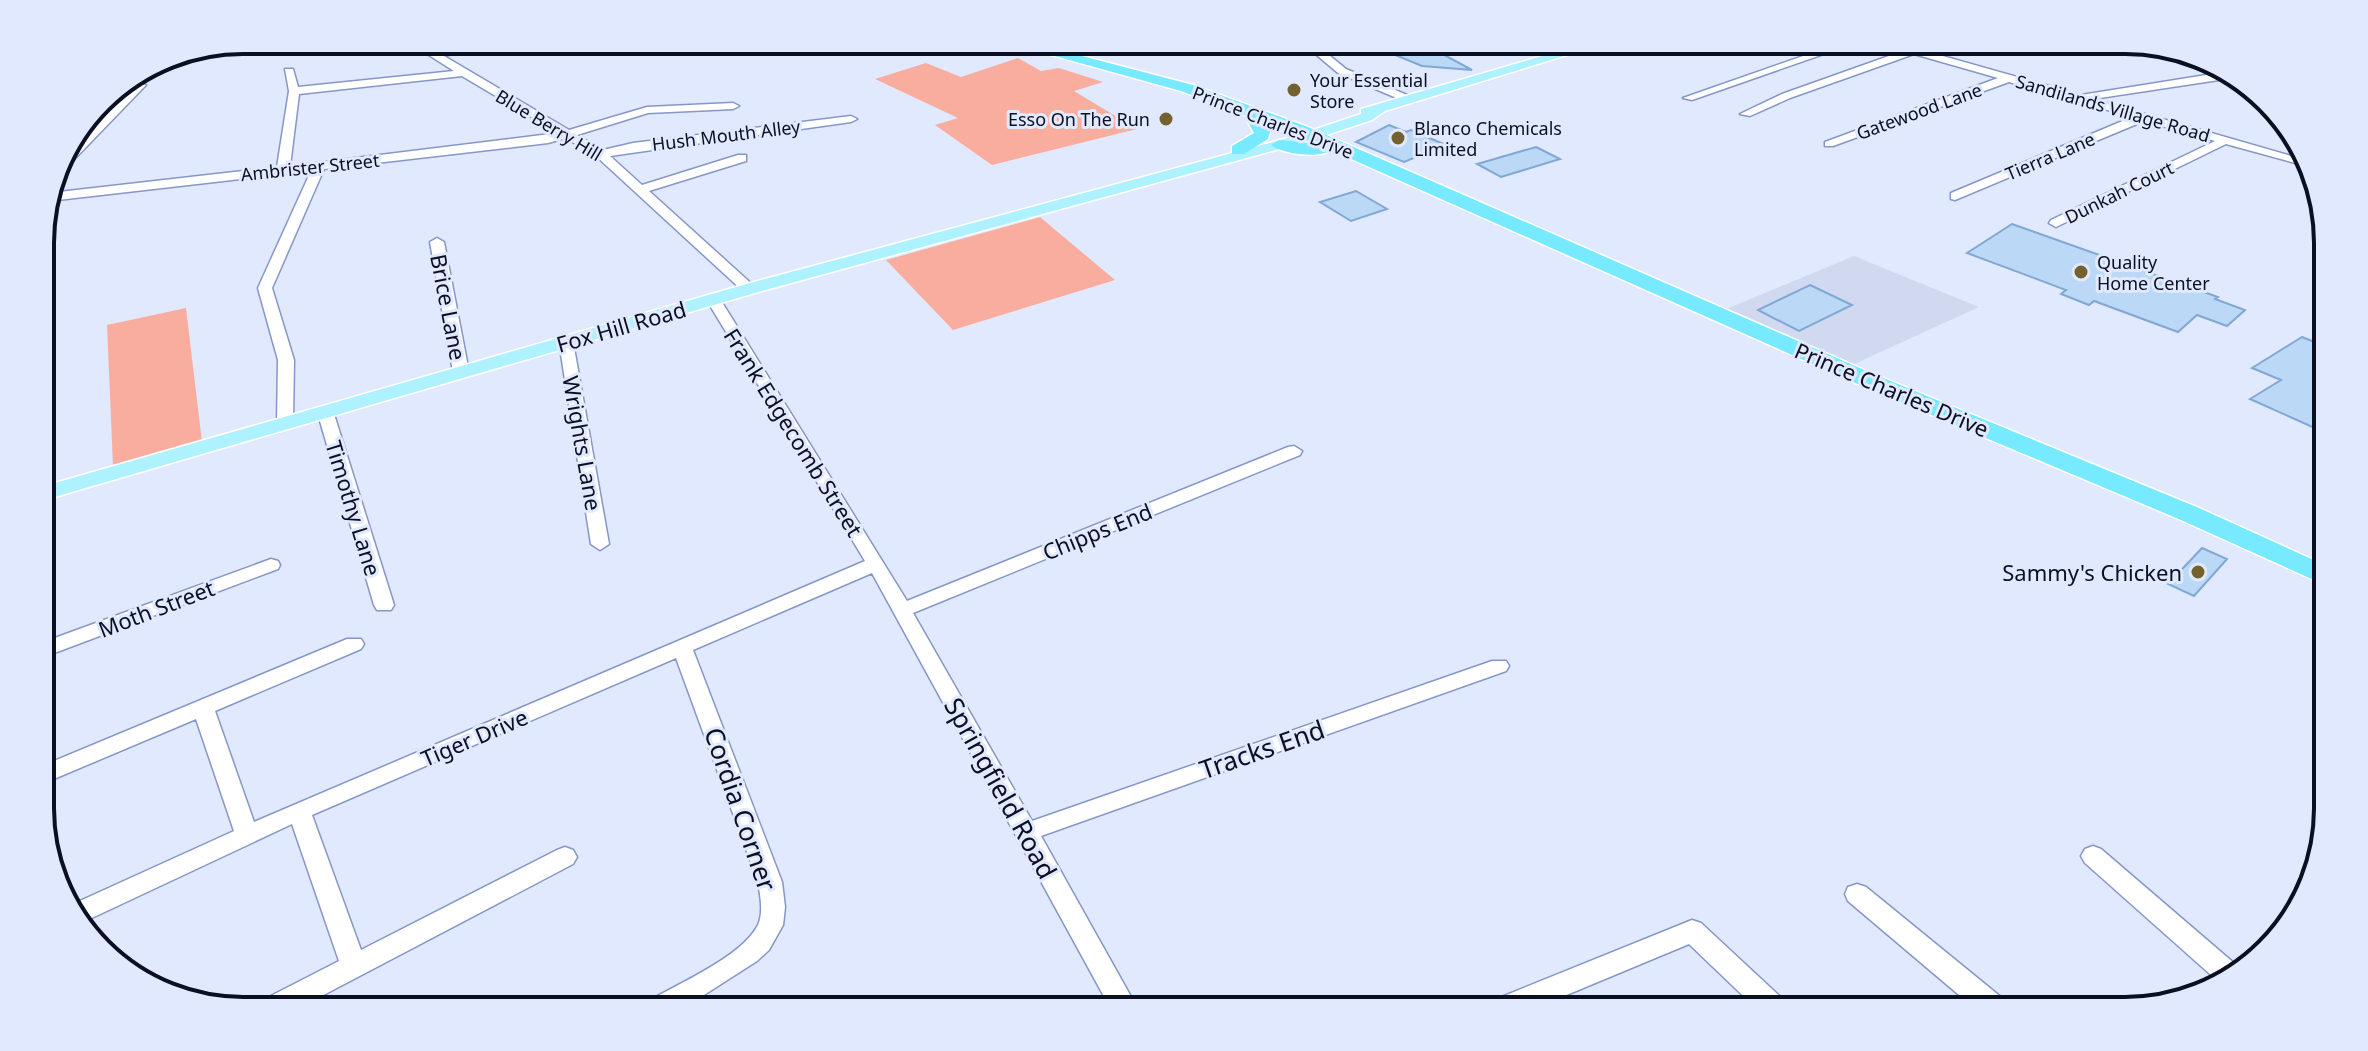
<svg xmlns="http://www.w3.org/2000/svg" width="2368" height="1051" viewBox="0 0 2368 1051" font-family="'Noto Sans',sans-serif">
<rect width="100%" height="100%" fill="#e1e9ff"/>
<path fill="#d0d9f0" d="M1854 256 1979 307 1852 365 1726 309Z"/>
<path fill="#f9ad9e" d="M1018 58 1041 71 1059 68 1103 82 1074 91 1137 129 992 165 935 125 958 118 875 79 926 63 961 77Z
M1040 217 1115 280 953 330 886 260Z
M186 308 202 442 113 466 107 325Z"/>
<path fill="#bbd8f6" stroke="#80a8d3" stroke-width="2" d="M1410 43 1426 45 1472 70 1422 66 1383 50Z
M1389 125 1406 132 1411 130 1446 145 1404 162 1356 142Z
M1536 147 1560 159 1501 177 1477 164Z
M1356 191 1387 209 1351 221 1320 202Z
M2012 224 2218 297 2215 299 2245 310 2227 326 2197 315 2178 332 2094 301 2089 305 2061 294 2066 290 1967 253Z
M1810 285 1852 305 1799 331 1758 310Z
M2302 337 2327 347V423L2317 429 2250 399 2281 380 2252 368Z
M2202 548 2227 559 2194 596 2168 584Z"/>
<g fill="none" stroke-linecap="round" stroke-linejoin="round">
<defs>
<path id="minor" d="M405 40H417L436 51 493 40H513L444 56 569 130 647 107 733 103 739 106 733 109 648 113 577 135 603 150 633 143 851 116 857 119 851 122 610 156 642 185 738 155H746V161L649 191 754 286 756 289 749 293 744 292 597 157 566 138 548 143 324 169 272 288 294 360 293 423 285 428 279 426 277 423 278 360 258 288 311 171 49 201 50 193 277 167 289 91 285 69H293L298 87 454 71ZM462 76 558 133 290 166 299 94Z
M1187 40 1241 43 1272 40 1241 49Z
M1330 40H1343L1324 51 1346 69 1414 98V102H1406L1338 73 1312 51Z
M1849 40H1864L1692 100 1683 98Z
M1870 40H1886L2081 95 2225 72 2232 78 2093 99 2302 159 2306 166 2226 144 2056 227 2049 223 2051 220 2215 141 2144 121 1955 200 1951 199V193L2132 117 2009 82 1833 146H1825V142L1998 78 1914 54 1790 98 1750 116 1740 114 1782 94 1903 51Z
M137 83 146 85 60 174H55L59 161Z
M437 238 444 242 469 372 461 377 453 372 430 242Z
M713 295 720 299 907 601 1288 447 1294 446 1302 451 1300 455 913 613 1032 821 1492 661H1506L1509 666 1506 671 1041 836 1139 1011H1112L872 573 693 650 782 882 785 907 783 925 769 950 757 961 679 1011H643L647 1002C677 984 742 957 758 925 764 912 760 895 758 882L676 658 312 815 361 950 557 850 565 847 573 850 577 857 573 864 293 1011H255L259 1002 339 961 292 824 79 924 71 905 234 831 196 719 42 784V766L347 639H361L364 644 361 649 215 711 254 822 865 561 706 299Z
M566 338 573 342 609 544 600 550 591 544 559 342Z
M325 406 333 411 394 605 391 610H377L374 605 317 411Z
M271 559 278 561 280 565 278 569 41 658V643Z
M2093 846 2101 849 2242 970 2238 977 2220 983 2085 863 2081 856 2085 849Z
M1857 884 1866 887 2007 1002 2011 1011H1978L1848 901 1845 894 1848 887Z
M1692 920 1701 923 1786 1002 1790 1011H1759L1689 944 1528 1011H1485L1489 1002Z"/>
<path id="major" d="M1597 40H1616L1385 111 1372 120 1305 142 755 293 41 501V487L743 285 1295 136 1361 114V109Z"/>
<path id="highway" d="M997 40H1021L1193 85 1308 127 1869 372 2199 508 2327 566V586L2181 520 1853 382 1331 150C1320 159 1282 154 1271 145L1279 140 1318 144 1268 124 1271 128 1268 139 1244 154H1232V146L1254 133 1248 122 1252 118 1181 91Z"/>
</defs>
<use href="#minor" stroke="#8696c8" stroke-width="3"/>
<use href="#major" stroke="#fff" stroke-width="3"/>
<use href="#highway" stroke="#fff" stroke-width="3"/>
<use href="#minor" fill="#fff" fill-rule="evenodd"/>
<use href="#major" fill="#aef2ff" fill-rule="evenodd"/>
<use href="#highway" fill="#78eaff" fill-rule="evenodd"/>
</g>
<g fill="#73612f" stroke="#e1e9ff" stroke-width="3">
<circle cx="1294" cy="90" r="8"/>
<circle cx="1166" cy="119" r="8"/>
<circle cx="1398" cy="138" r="8"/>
<circle cx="2081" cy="272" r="8"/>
<circle cx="2198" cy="572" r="8"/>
</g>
<g text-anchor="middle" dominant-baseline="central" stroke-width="6" stroke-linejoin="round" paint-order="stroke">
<g font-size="18" fill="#0a0f21" stroke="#e1e9ff" text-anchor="start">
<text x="1310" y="80">Your Essential<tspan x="1310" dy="21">Store</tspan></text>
<text x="1150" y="119" text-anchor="end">Esso On The Run</text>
<text x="1414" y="128">Blanco Chemicals<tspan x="1414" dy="21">Limited</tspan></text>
<text x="2097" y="262">Quality<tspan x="2097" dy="21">Home Center</tspan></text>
</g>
<g font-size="18" fill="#0a0f21" stroke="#e1e9ff">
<text transform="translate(2113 108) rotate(16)">Sandilands Village Road</text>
<text transform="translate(1919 111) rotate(-20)">Gatewood Lane</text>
<text transform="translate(1273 122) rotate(21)">Prince Charles Drive</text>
<text transform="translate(549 125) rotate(31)">Blue Berry Hill</text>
<text transform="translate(726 135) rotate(-7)">Hush Mouth Alley</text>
<text transform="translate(2050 156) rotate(-23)">Tierra Lane</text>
<text transform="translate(310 167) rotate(-6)">Ambrister Street</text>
<text transform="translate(2119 192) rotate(-26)">Dunkah Court</text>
</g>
<g font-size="22" fill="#0a0f21" stroke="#e1e9ff">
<text transform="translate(449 307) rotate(79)">Brice Lane</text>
<text transform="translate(621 326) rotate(-16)">Fox Hill Road</text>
<text transform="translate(1892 389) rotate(23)">Prince Charles Drive</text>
<text transform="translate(794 432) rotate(58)">Frank Edgecomb Street</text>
<text transform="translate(583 443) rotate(80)">Wrights Lane</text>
<text transform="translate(354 508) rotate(73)">Timothy Lane</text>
<text transform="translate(1097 531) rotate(-22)">Chipps End</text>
<text transform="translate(156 608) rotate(-21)">Moth Street</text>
<text transform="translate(474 737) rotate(-23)">Tiger Drive</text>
</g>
<g font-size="22" fill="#0a0f21" stroke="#e1e9ff" text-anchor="end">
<text x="2182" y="572">Sammy's Chicken</text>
</g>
<g font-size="26" fill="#0a0f21" stroke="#e1e9ff">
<text transform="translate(1262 749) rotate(-19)">Tracks End</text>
<text transform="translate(1001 788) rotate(61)">Springfield Road</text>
<text transform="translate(741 809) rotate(71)">Cordia Corner</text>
</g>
</g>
<path d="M0 0H2368V1051H0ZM243 54H2125A189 189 0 0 1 2314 243V808A189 189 0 0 1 2125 997H243A189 189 0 0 1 54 808V243A189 189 0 0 1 243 54Z" fill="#e1e9ff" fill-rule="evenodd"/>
<path fill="none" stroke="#0a0f21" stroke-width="4" d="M243 54H2125A189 189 0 0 1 2314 243V808A189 189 0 0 1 2125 997H243A189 189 0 0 1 54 808V243A189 189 0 0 1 243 54Z"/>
</svg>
